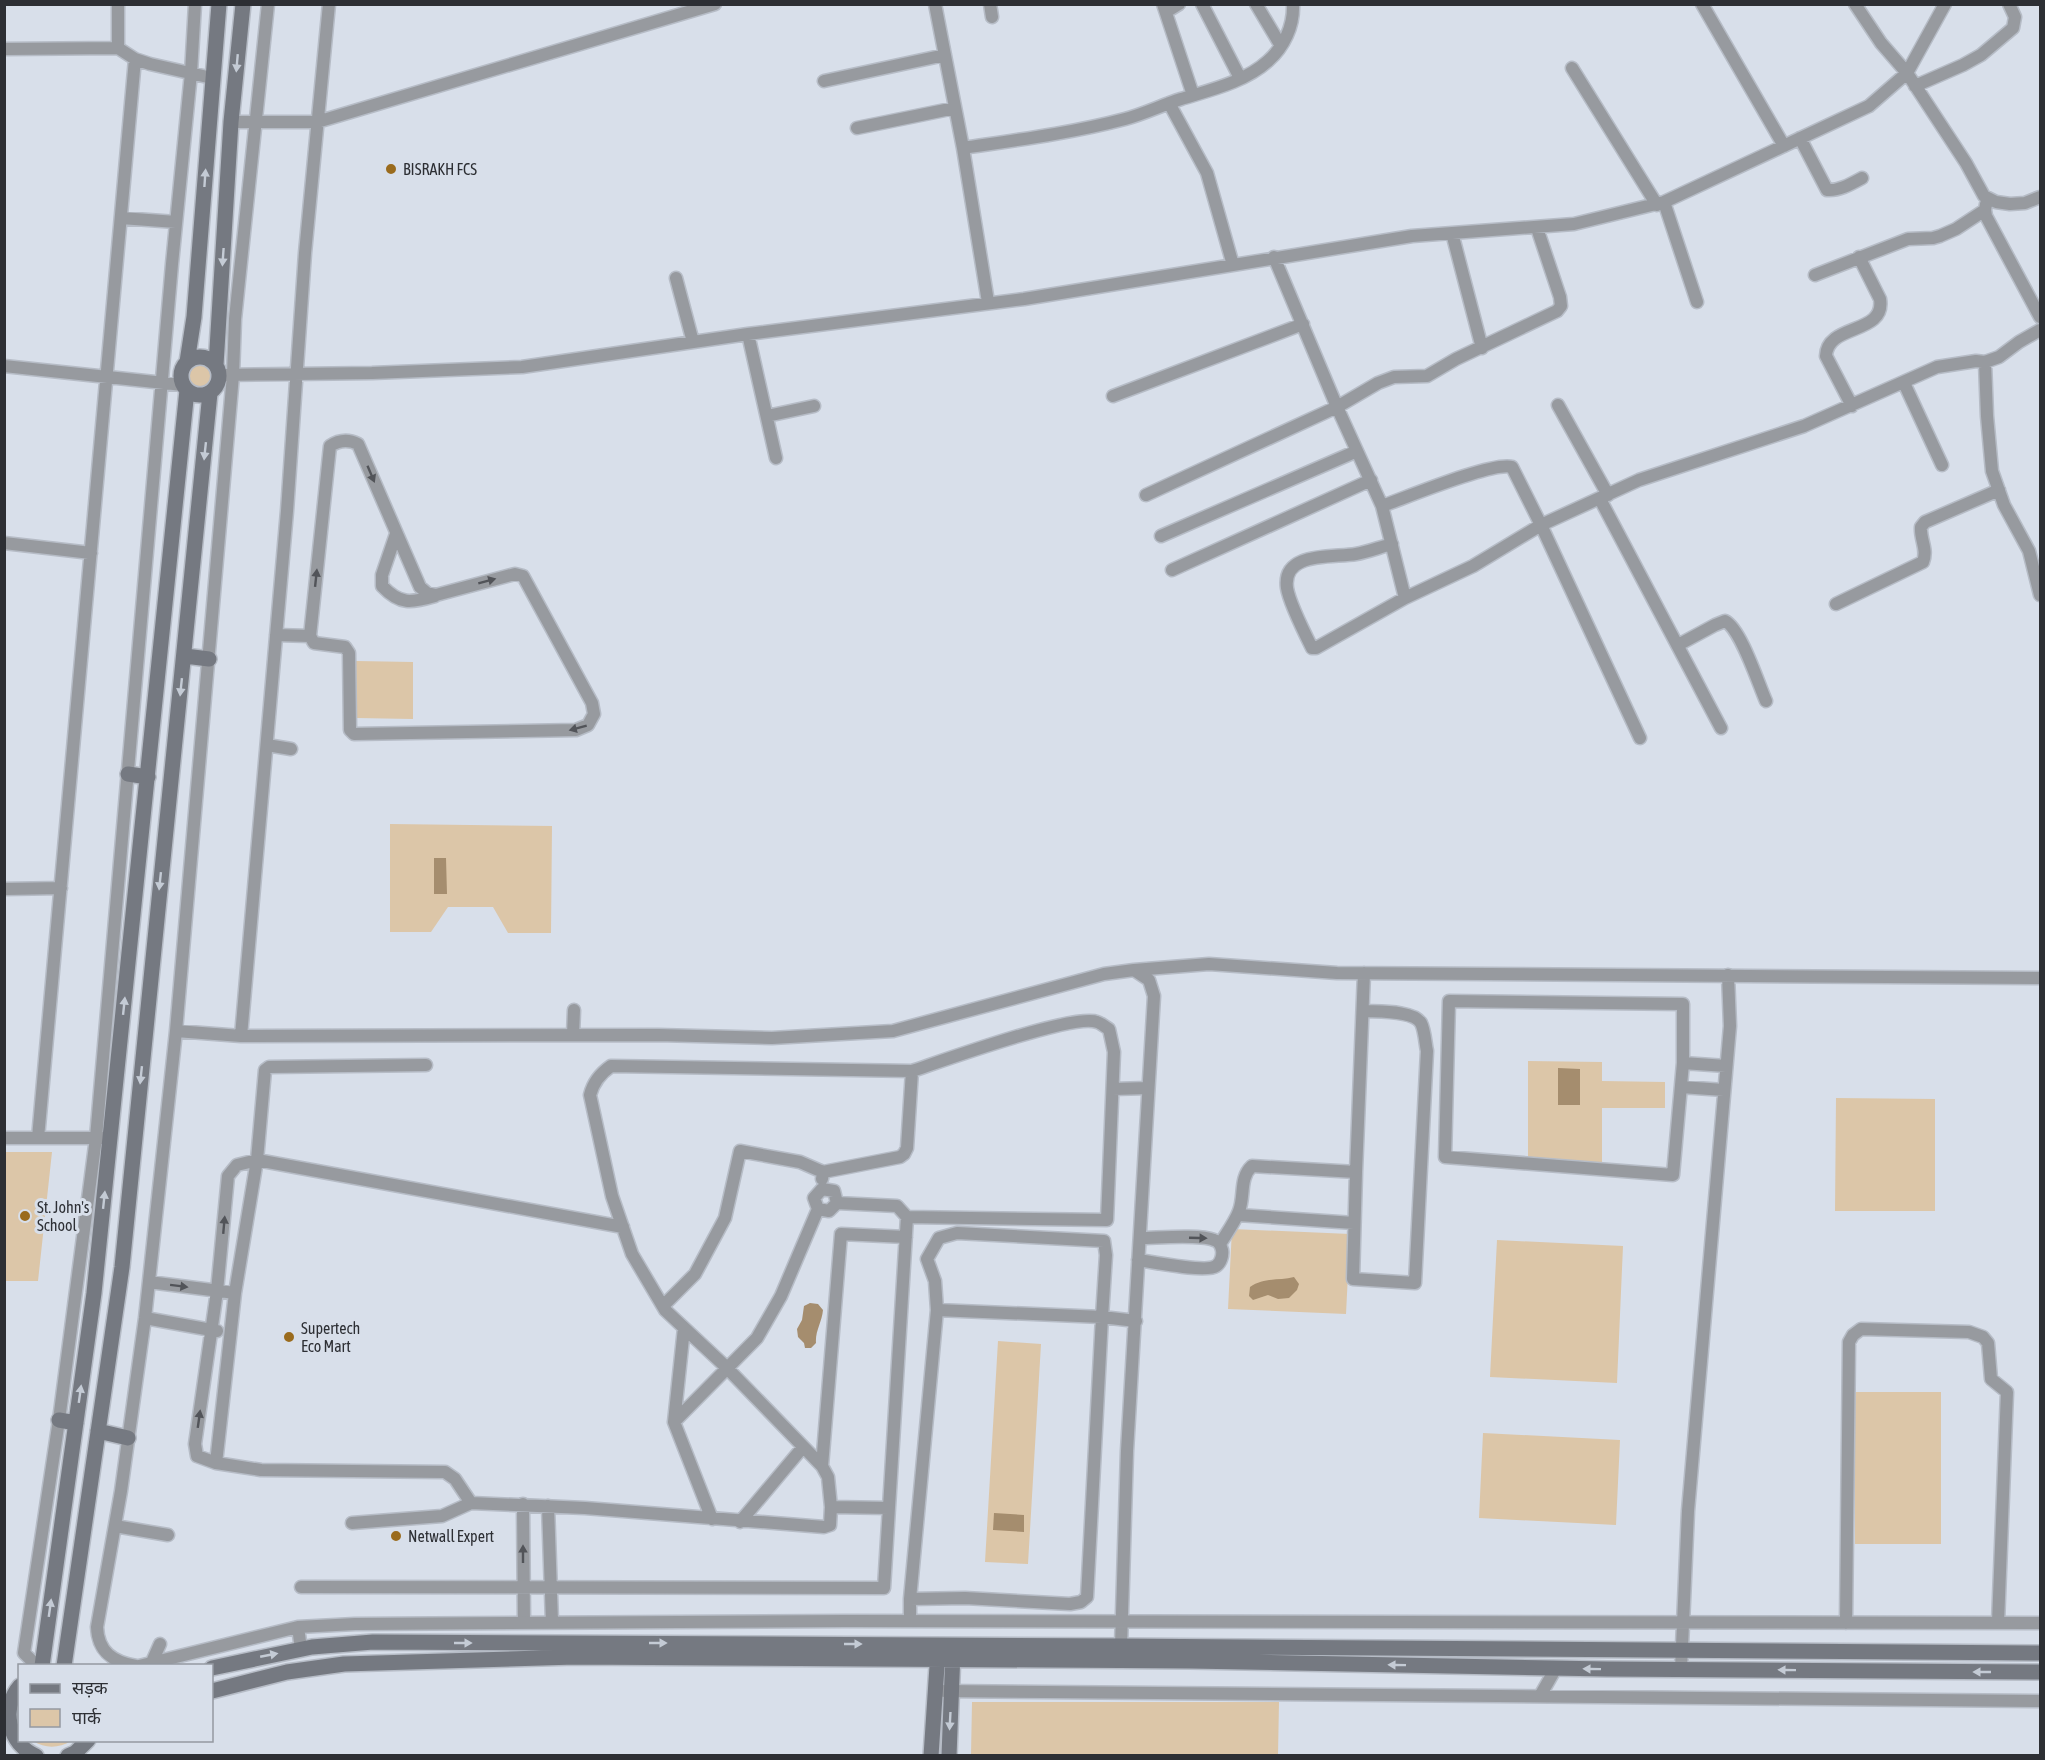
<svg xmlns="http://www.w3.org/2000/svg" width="2045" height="1760" viewBox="0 0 2045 1760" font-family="'Asap Condensed','Noto Sans Devanagari',sans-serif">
<rect width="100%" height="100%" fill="#d8dfea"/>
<path fill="#dcc6a8" d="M184 377a16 16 0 1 1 32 0a16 16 0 1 1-32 0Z
M356 661 413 662V719L356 718Z
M390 824 552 826 551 933H508L493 907H448L431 932H390Z
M1528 1061 1602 1062V1081L1665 1082V1108H1602V1163L1528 1162Z
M1836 1098 1935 1099V1211H1835Z
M4 1152H52L38 1281H5Z
M1232 1229 1350 1234 1346 1314 1228 1309Z
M1497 1240 1623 1246 1617 1383 1490 1377Z
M998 1341 1041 1344 1028 1564 985 1562Z
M1855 1392H1941V1544H1855Z
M1483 1433 1620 1440 1616 1525 1479 1518Z
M972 1702H1279L1278 1755H971Z
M33 1741H71C59 1748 46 1749 33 1741Z"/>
<path fill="#a58d6e" d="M434 858H446L447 894H434Z
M1558 1068 1580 1069V1105H1558Z
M1294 1277 1299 1284 1297 1290 1289 1298 1278 1299 1268 1295 1253 1300 1249 1296 1250 1287C1264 1277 1279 1281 1294 1277Z
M810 1303 818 1304 823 1310C822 1322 815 1331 816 1343L811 1348H805L804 1343 798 1337 797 1329 802 1320 804 1306Z
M994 1513 1024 1515V1532L993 1530Z"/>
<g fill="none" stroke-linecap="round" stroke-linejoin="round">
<defs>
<path id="street" d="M935 4 963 148 988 302
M990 4 992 17
M1163 4 1193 95
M1202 4 1240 78
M1256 4 1281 46
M1702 4 1784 146
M1855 4 1881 43 1907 73 1966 163 1984 196 1996 202 2010 204 2025 203 2040 197
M1166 12 1179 4
M118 48V4
M4 49 118 48 135 59 150 64 212 78
M1572 68 1657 205
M824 81 945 55
M1915 86 1963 65 1981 55 2013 28 2015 17 2009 4
M1169 103 1207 173 1233 265
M231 122H317L715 4
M857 128 955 108
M1800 138 1827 190C1839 191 1851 184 1862 178
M963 148C1017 140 1072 133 1125 119 1144 114 1162 105 1181 99 1210 90 1245 82 1268 61 1284 47 1294 26 1293 4
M1664 202 1697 302
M1986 204 1985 210 1986 216 2040 317
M121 218 176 222
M1452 233 1482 348
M1274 257 1337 407 1382 506 1405 598
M1815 275 1908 239 1933 238 1940 236 1956 229 1985 210
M676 278 693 342
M748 334 776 458
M1985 362 1987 416 1992 471 2004 505 2029 551 2040 595
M4 366 183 385
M220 375 372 373 522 367 748 334 1024 299 1412 236 1574 224 1664 202 1869 106 1907 73 1945 4
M1904 383 1942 465
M1113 396 1303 324
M1558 405 1608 495
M1852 406 1826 356C1827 323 1886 335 1880 299L1859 257
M767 416 814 406
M1146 495 1337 407 1378 383 1394 377 1427 376 1456 359 1557 311 1561 306 1560 297 1537 228
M1600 499 1721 728
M1382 506C1405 498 1493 461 1512 467L1541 525 1640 738
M396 534 382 575V586C400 605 411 603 435 596
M1161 536 1357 451
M4 543 91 553
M1392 544C1380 547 1368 552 1356 554 1333 558 1282 551 1287 588 1289 601 1306 636 1312 648H1316L1405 598 1473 566 1541 525 1639 480 1804 426 1937 367 1976 361 1985 362 1999 357 2019 342 2040 330
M1172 570 1371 480
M1836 604 1923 562C1928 549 1920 540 1921 527L1925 522 1999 490
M276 635 310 636 314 643 345 647 349 653 350 730 354 734 576 730 588 725 594 714 592 703 523 576 515 574 436 595 427 593 420 587 358 444C348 439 339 440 330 446L310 636
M1678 645 1715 625 1725 621C1741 629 1758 683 1766 701
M267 745 291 749
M4 889 61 888
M1134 970 1209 964 1337 973 2040 978
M1449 1001 1683 1004V1063L1673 1175 1445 1157Z
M176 1031 233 375 235 319 268 4
M573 1035 574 1010
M241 1036 287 511 305 253 329 4
M1683 1063 1726 1066
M1681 1087 1724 1090
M1113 1089 1148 1088
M4 1138H103
M38 1138 135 59
M823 1172 900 1157 904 1154 907 1148 912 1071 611 1066C601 1073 593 1083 590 1095L612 1196 632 1254 665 1310 726 1367 822 1466 828 1477 831 1507
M1356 1172 1353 1279 1415 1283 1427 1051C1425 1042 1425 1031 1421 1023 1413 1010 1377 1012 1363 1011
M818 1209 829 1211 837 1203
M1238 1215 1354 1223
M907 1217 1107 1220 1114 1052 1109 1029C1105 1027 1101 1023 1097 1022 1074 1013 942 1061 912 1071
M623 1227 257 1160 237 1165 228 1176 217 1291 195 1444 197 1456 216 1463 261 1470 445 1472 455 1479 471 1503 585 1508 824 1527 830 1525 831 1507 889 1508
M1220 1244C1226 1234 1235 1222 1239 1211 1245 1196 1239 1178 1252 1166L1356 1172 1364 973
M1138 1260C1153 1262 1206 1273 1216 1266 1221 1263 1223 1255 1222 1250 1221 1245 1218 1241 1214 1240 1199 1234 1157 1238 1140 1238
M149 1282 235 1293
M663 1306 695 1274 725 1218 740 1151 800 1162 823 1172 822 1179
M145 1318 217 1331
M674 1422 684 1328
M216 1463 235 1293 257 1160 265 1070 269 1067 426 1065
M822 1466 841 1234 906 1237
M523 1504 524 1623
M548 1506 552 1622
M712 1519 674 1422 757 1338 781 1296 818 1209 814 1198 822 1189 834 1191 837 1203
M740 1522 803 1447
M352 1523 442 1516 471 1503
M115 1526 168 1535
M301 1587 884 1588 907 1217 897 1206 837 1203
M910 1599 965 1598 1070 1604 1081 1602 1087 1597 1102 1317 937 1310
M910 1621V1599L937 1310 935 1281 927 1259 939 1238 957 1233 1104 1241 1106 1255 1102 1317 1136 1321
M1846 1623 1849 1342 1853 1335 1861 1329 1969 1332 1983 1337 1988 1343 1991 1379 2007 1392 1998 1623
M298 1627 301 1649
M152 1662 160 1644
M42 1663 33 1662 24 1653 59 1420 96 1138 172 264 191 73 195 4
M136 1666C113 1662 98 1652 97 1627L121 1491 145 1318 176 1031 241 1036 658 1035 772 1038 893 1031 1104 974 1134 970 1149 980 1154 996 1127 1451 1121 1646
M139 1666 298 1627 355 1624 845 1621 2040 1623
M1681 1669 1688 1511 1730 1026 1728 975
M944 1691 2040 1701
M1540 1696 1556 1668"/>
<path id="secondary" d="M181 376a19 19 0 1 1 38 0a19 19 0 1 1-38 0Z
M187 362 194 317 219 4
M216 365 231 122 243 4
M185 656 209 659
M128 774 148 777
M59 1420 76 1423
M98 1431 128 1438
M42 1666 94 1293 187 390
M64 1666 122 1267 210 393
M212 1668 312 1647 373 1642 1121 1646 2040 1653
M20 1686C0 1709 9 1744 36 1756
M212 1691 287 1672 344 1664 575 1657 1190 1661 1607 1669 2040 1672
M68 1756 75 1753 88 1740
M931 1756 938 1651
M949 1756 953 1651"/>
</defs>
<use href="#street" stroke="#b6bcc6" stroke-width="15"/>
<use href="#secondary" stroke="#b6bcc6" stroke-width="18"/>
<use href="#street" stroke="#979a9f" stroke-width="12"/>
<use href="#secondary" stroke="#757981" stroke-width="15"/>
</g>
<defs><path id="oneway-solid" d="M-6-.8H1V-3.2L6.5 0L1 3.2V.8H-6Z" transform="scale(1.5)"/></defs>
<g fill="#c4cbd5">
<use href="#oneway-solid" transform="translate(237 63) rotate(95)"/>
<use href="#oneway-solid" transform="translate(205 178) rotate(-86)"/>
<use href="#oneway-solid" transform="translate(223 257) rotate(94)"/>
<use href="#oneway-solid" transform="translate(205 451) rotate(96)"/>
<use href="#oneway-solid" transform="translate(181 687) rotate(96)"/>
<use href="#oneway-solid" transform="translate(160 881) rotate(96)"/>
<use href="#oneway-solid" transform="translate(124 1006) rotate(-84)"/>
<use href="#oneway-solid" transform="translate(141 1075) rotate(96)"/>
<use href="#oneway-solid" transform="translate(104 1200) rotate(-84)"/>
<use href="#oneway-solid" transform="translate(80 1394) rotate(-82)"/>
<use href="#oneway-solid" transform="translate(50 1608) rotate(-82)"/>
<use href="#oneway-solid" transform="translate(463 1643)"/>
<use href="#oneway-solid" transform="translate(658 1643)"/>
<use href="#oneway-solid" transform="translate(853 1644)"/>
<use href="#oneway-solid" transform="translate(269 1655) rotate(-11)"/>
<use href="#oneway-solid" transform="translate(1397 1665) rotate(-179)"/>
<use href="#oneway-solid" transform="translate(1592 1669) rotate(-179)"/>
<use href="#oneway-solid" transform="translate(1787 1670) rotate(-179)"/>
<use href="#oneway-solid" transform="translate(1982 1672) rotate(180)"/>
<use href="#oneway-solid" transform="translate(950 1721) rotate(93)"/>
</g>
<g fill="#525459">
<use href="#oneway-solid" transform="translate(371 474) rotate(67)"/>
<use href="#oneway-solid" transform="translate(316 578) rotate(-84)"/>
<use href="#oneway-solid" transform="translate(487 581) rotate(-15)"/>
<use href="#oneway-solid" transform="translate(578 728) rotate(165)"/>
<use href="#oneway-solid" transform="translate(224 1225) rotate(-85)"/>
<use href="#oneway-solid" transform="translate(1198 1238) rotate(2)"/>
<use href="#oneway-solid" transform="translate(179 1286) rotate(7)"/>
<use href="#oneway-solid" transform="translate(199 1419) rotate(-82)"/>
<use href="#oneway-solid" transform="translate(523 1554) rotate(-90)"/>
</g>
<g fill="#9a6b1d" stroke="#d8dfea" stroke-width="2">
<circle cx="391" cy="169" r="6"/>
<circle cx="25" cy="1216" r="6"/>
<circle cx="289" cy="1337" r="6"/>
<circle cx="396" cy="1536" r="6"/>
</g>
<g text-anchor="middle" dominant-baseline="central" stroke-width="6" stroke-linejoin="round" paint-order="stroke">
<g font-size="16" fill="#2d2f34" stroke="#d8dfea" text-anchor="start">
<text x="403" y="169">BISRAKH FCS</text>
<text x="37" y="1207">St. John's<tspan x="37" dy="18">School</tspan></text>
<text x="301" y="1328">Supertech<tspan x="301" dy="18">Eco Mart</tspan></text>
<text x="408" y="1536">Netwall Expert</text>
</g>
</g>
<rect width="2045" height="1760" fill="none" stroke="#2d2f34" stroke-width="12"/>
<rect x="18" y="1664" width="195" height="78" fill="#d8dfea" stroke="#9499a1" stroke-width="1.5"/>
<rect x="30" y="1684" width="30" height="9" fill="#757981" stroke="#9499a1" stroke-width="1.5"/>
<text x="72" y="1694" font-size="18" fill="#2d2f34">सड़क</text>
<rect x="30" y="1709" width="30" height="18" fill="#dcc6a8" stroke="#9499a1" stroke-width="1.5"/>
<text x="72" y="1724" font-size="18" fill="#2d2f34">पार्क</text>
</svg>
